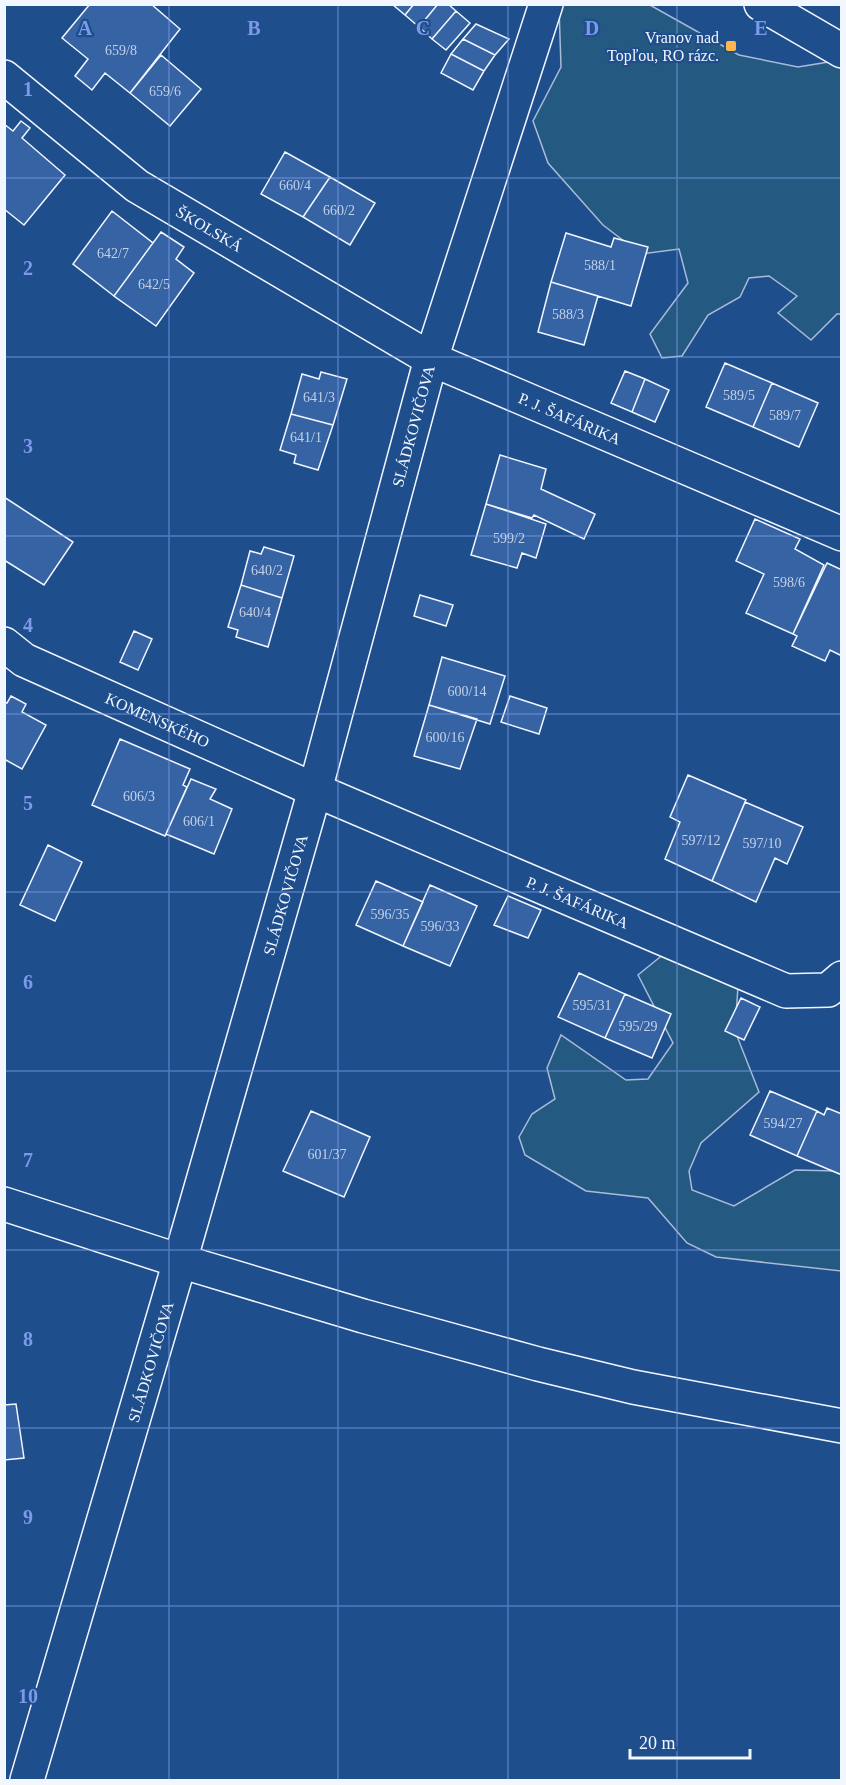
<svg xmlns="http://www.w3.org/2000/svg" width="846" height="1785" viewBox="0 0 846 1785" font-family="'Times New Roman',serif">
<rect width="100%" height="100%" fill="#1f4e8c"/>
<path fill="#245a82" stroke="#a8bbd7" stroke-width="1.5" d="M562 5H650L739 55 798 67 841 60V314H837L811 340 778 313 797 296 769 276 749 278 740 297 708 315 682 356 662 358 650 334 688 283 679 249 641 254 603 225 548 163 533 121 561 67 559 7Z
M665 953 738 986 735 1031 759 1092 701 1143 689 1171 692 1190 734 1206 795 1170 838 1171 841 1169V1271L716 1257 687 1243 648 1198 586 1191 525 1155 519 1137 532 1114 555 1099 547 1068 561 1035 626 1080 648 1079 673 1043 638 975Z"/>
<path fill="#3563a3" stroke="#f2f6ff" stroke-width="1.5" d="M90 4H151L180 29 130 93 105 73 92 90 75 76 88 59 62 38Z
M392 4H414L405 15Z
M414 4H438L419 27 405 15Z
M438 4H448L456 11 432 39 419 27Z
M456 11 470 23 446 50 432 39Z
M476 24 509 39 495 55 463 39Z
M463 39 495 55 484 71 451 54Z
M451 54 484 71 473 90 441 73Z
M161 55 201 89 170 126 130 93Z
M21 121 30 128 22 138 65 175 24 225 4 209V124L13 131Z
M285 152 330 177 303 217 261 194Z
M330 177 375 203 350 245 303 217Z
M112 211 153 243 114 296 73 264Z
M161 232 184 247 176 259 194 273 156 326 114 296Z
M566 233 611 247 614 238 648 247 631 306 551 282Z
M551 282 598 296 584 345 538 332Z
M725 363 772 383 753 427 706 407Z
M625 371 645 379 632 412 611 403Z
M321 372 347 379 333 425 291 414 302 374 319 379Z
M645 379 669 390 655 422 632 412Z
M772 383 818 403 799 447 753 427Z
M291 414 333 425 318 470 294 463 296 455 280 450Z
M500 455 546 469 541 489 595 514 584 539 534 515 532 518 486 504Z
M4 497 73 542 44 585 4 560Z
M486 504 546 524 536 558 522 553 517 568 471 555Z
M755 519 800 539 795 549 824 565 793 634 746 613 764 574 736 561Z
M264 547 294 556 282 598 241 585 250 551 261 554Z
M827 563 842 570V652L840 655 830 650 825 661 792 646 797 636 793 634Z
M241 585 282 598 268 647 236 637 238 630 228 627Z
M420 595 453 605 446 626 414 616Z
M134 631 152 639 138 670 120 662Z
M442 657 505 676 490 724 429 705Z
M11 696 26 704 22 712 46 725 22 769 4 759V702L7 703Z
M510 696 547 708 539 734 501 722Z
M429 705 477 719 460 769 414 756Z
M120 739 190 769 183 785 187 787 165 836 92 805Z
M688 775 746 800 712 881 665 859 680 822 670 817Z
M191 779 216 789 210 799 232 809 214 854 166 834Z
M745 802 803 827 787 864 775 858 756 902 712 881Z
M48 845 82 862 55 921 20 905Z
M376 881 423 902 403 946 356 925Z
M430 885 477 906 450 966 403 946Z
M508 896 541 910 528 938 494 925Z
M579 973 625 994 605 1038 558 1017Z
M625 994 671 1014 652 1058 605 1038Z
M741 998 760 1007 744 1040 725 1031Z
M770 1091 817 1111 797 1156 750 1135Z
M827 1108 842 1114V1175L797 1156 817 1111 824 1115Z
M311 1111 370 1137 344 1197 283 1171Z
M16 1404 24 1458 4 1460V1405Z"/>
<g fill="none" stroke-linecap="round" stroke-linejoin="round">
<defs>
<g id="minor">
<path id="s1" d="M4 77 137 186 431 359 842 534"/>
<path id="s2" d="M4 644 24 660 315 790 786 991 828 990 842 978"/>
<path id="s3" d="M180 1261 315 790 431 359 546 4"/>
</g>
<g id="tertiary">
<path d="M761 4 842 51"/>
<path id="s4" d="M27 1780 180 1261"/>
</g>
<path id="primary" d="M4 1204 180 1261 363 1316 538 1364 633 1387 842 1426"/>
</defs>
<use href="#minor" stroke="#f2f6ff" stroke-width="36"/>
<use href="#tertiary" stroke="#f2f6ff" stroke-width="36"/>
<use href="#primary" stroke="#f2f6ff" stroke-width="36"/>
<use href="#minor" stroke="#1f4e8c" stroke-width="33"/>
<use href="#tertiary" stroke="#1f4e8c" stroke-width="33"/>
<use href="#primary" stroke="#1f4e8c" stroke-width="33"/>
</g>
<path fill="none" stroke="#7d9aea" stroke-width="1.5" stroke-opacity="0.55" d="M169 4V1780M338 4V1780M508 4V1780M677 4V1780M4 178H842M4 357H842M4 536H842M4 714H842M4 892H842M4 1071H842M4 1250H842M4 1428H842M4 1606H842"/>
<rect fill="#ffb74d" stroke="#1f4e8c" stroke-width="2" x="725" y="40" width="12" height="12" rx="3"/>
<g text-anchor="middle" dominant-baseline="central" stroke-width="4.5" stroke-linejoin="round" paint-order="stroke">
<g font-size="14" fill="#c3d1e8">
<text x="121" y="50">659/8</text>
<text x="165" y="91">659/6</text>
<text x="295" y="185">660/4</text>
<text x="339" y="210">660/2</text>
<text x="113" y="253">642/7</text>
<text x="600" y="265">588/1</text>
<text x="154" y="284">642/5</text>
<text x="568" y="314">588/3</text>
<text x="739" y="395">589/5</text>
<text x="319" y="397">641/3</text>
<text x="785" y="415">589/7</text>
<text x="306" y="437">641/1</text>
<text x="509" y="538">599/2</text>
<text x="267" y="570">640/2</text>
<text x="789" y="582">598/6</text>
<text x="255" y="612">640/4</text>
<text x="467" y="691">600/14</text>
<text x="445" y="737">600/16</text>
<text x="139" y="796">606/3</text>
<text x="199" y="821">606/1</text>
<text x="701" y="840">597/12</text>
<text x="762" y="843">597/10</text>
<text x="390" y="914">596/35</text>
<text x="440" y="926">596/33</text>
<text x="592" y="1005">595/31</text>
<text x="638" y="1026">595/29</text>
<text x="783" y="1123">594/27</text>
<text x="327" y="1154">601/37</text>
</g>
<g font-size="16" fill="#f2f6ff" stroke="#1f4e8c" text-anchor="end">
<text x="719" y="37">Vranov nad<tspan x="719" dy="18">Topľou, RO rázc.</tspan></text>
</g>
<g font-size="16" fill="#f2f6ff" stroke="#1f4e8c">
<text stroke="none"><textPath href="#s1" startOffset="256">ŠKOLSKÁ</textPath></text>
<text stroke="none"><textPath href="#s1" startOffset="664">P. J. ŠAFÁRIKA</textPath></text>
<text stroke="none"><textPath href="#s3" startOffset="867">SLÁDKOVIČOVA</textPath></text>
<text stroke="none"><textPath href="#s2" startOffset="172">KOMENSKÉHO</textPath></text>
<text stroke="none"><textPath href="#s3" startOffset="381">SLÁDKOVIČOVA</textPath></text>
<text stroke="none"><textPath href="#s2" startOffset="630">P. J. ŠAFÁRIKA</textPath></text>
<text stroke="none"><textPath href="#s4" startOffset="436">SLÁDKOVIČOVA</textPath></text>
</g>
</g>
<g font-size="20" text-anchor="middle" font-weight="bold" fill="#7d9aea" stroke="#1f4e8c" stroke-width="4.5" stroke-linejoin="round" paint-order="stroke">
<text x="85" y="35">A</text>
<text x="254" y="35">B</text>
<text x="423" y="35">C</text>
<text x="592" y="35">D</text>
<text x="761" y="35">E</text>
<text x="28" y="96">1</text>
<text x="28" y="275">2</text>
<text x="28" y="453">3</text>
<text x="28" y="632">4</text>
<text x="28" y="810">5</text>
<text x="28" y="989">6</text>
<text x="28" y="1167">7</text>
<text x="28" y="1346">8</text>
<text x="28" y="1524">9</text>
<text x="28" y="1703">10</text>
</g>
<rect width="846" height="1785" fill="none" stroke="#f2f6ff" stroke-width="12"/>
<path d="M630 1749v9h120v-9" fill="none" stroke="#f2f6ff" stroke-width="3"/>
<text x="639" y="1749" font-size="18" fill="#f2f6ff" stroke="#1f4e8c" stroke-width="4.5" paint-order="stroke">20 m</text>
</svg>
